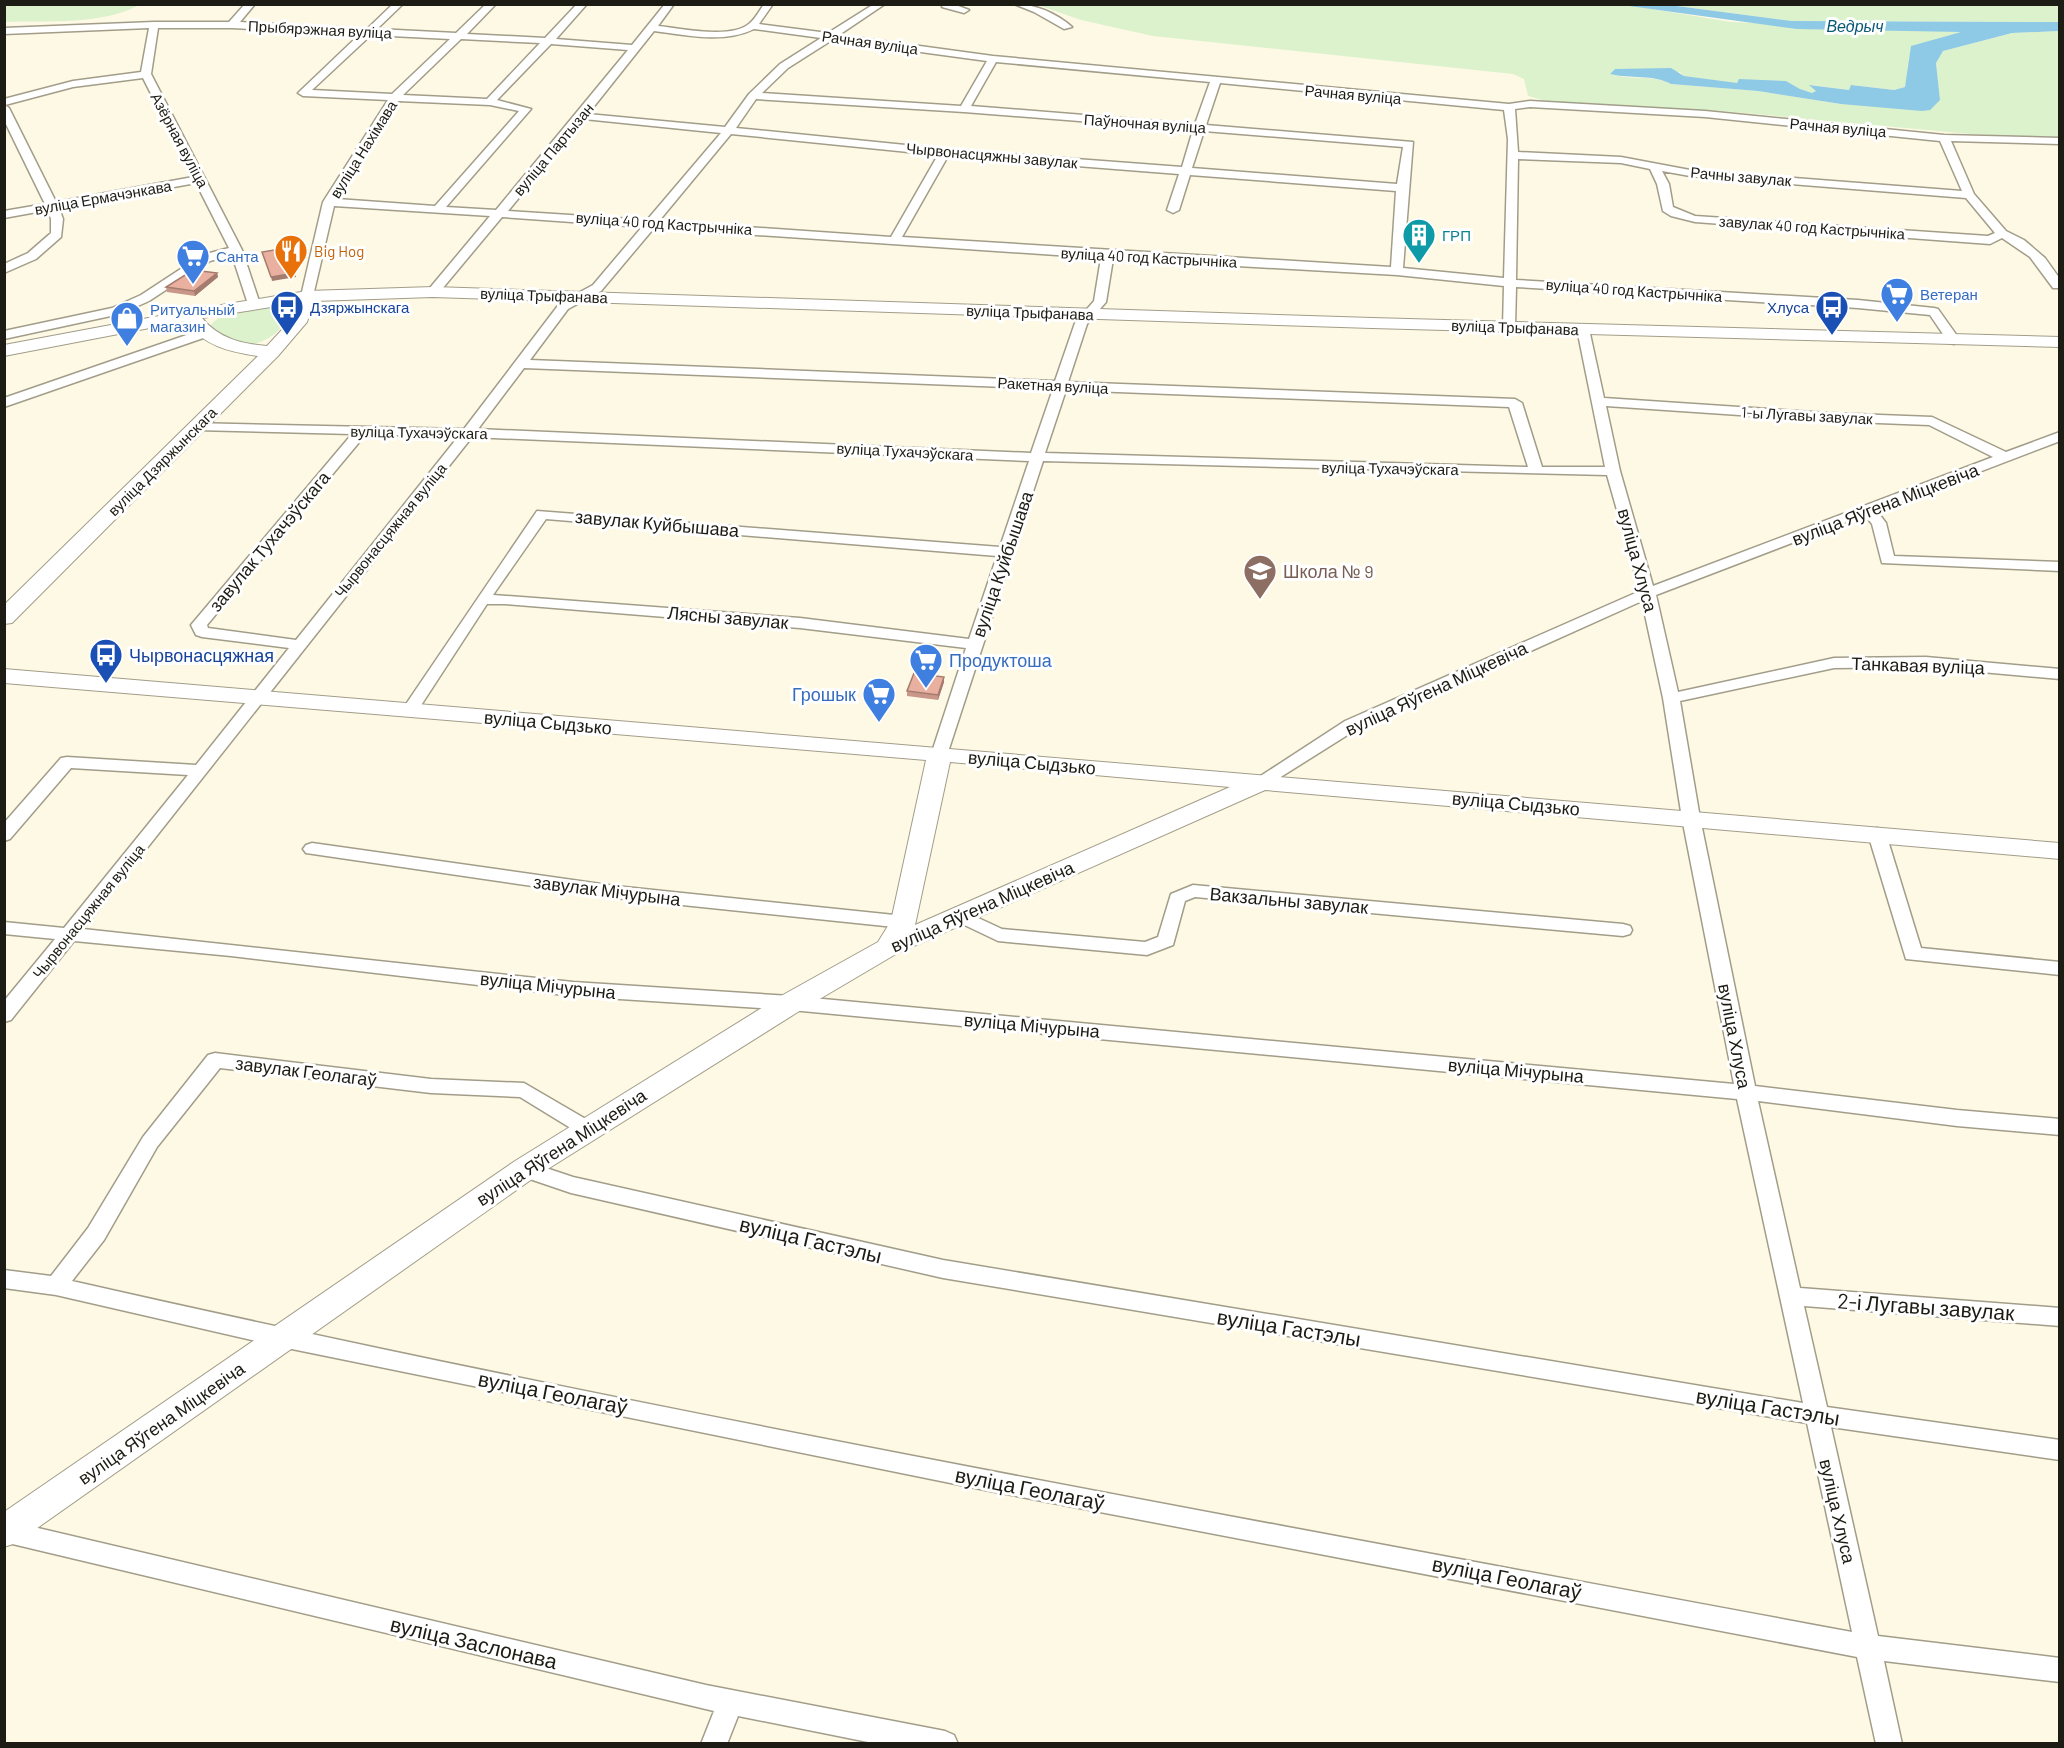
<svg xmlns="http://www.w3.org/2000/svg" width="2064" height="1748" viewBox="0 0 2064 1748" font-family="Barlow,sans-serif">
<rect width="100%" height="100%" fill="#fef9e4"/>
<path fill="#dcf2cc" d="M1622 4 1731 22 1963 32 1939 38 1907 79 1905 87 1894 90 1851 85 1850 90 1811 85 1817 91 1812 93 1800 89 1786 81 1738 84 1684 76 1680 72 1611 74C1630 81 1653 74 1671 84L1758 91 1841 104 1940 100 1936 63 1943 51 2012 33 2059 31V138L1970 134 1733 112 1546 101 1528 96 1524 79 1513 74 1153 36 1081 20 1038 5Z
M2059 4 2060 22 1792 21 1669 5Z
M4 5 5 4 139 5C100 26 47 20 5 22Z
M274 308 287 312 289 316C281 336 251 352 230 342 223 339 217 333 210 328 214 311 258 308 274 308Z"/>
<path fill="#8ec9e6" d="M1622 5H1669L1792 21 2059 22V31L2012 33 1943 51 1936 63 1940 100 1930 110 1922 111 1841 104 1758 91 1671 84C1653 74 1630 79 1610 74L1615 69 1671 68 1684 76 1737 83 1739 79 1786 81 1800 89 1812 93 1816 91 1809 85 1849 90 1851 85 1894 90 1905 87 1911 46 1961 32 1797 29Z"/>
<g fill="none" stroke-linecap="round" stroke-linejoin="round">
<defs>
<path id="street" d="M245 4H255L240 22 367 29 393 4H403L377 29 456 33 486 4H496L467 34 545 38 577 4H587L556 39 632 45 665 4H674L658 26C680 28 732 40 750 23 755 19 760 10 764 4H773L759 24 828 33 874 4H885L839 35 993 56 1509 104 1530 101 1705 111 1944 135 2060 138V144L1951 141 1974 194 2006 231 2024 240 2045 258 2060 279V288H2053L2030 257 2002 238 1990 244 1695 222 1671 216 1663 211 1657 184 1650 169 1621 163 1518 159 1516 280 1858 300 1934 308 1938 309 1960 340 1954 344 1949 343 1930 315 1858 308 1516 287 1515 327 1509 331 1503 327 1504 286 1397 275 1113 259 1106 302 1087 324 1068 382 1515 399 1522 403 1542 467H1605L1577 329 1583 325 1589 329 1604 398 1828 413 1932 417 2006 452 2060 432V441L1877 511 1886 523 1894 556 2060 562V571L1882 563 1872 524 1865 515 1656 595 1678 692 1834 658 1926 657 2060 669V679L1926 667 1834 668 1680 701 1700 818 1755 1086 1957 1110 2060 1119V1135L1957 1126 1758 1101 1800 1288 2060 1308V1326L1804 1306 1827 1407 2060 1440V1460L1831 1427 1878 1636 2060 1658V1682L1884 1661 1902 1744H1876L1857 1657 985 1490 282 1347 56 1295 4 1288V1270L51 1276 88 1228 143 1137 208 1055 215 1053 431 1079 524 1083 596 1125 599 1130 596 1135 589 1138 582 1135 520 1097 431 1093 220 1068 157 1147 104 1240 72 1281C662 1415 1258 1521 1852 1632L1807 1423 943 1278 571 1193 518 1175 515 1169 518 1163 525 1161 573 1177 943 1260 1803 1403 1737 1099 791 1010 573 996 231 956 74 941 11 1020 4 1022V1001L55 939 4 934V922L64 928 188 775 71 768 10 839 4 841V823L61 758 67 757 196 765 289 648 202 637 196 635 191 625 352 434 196 430 191 429 189 426 191 423 464 429 560 303 593 285 642 227 502 217 437 295 433 296 427 292 429 289 490 216 334 206 313 296 307 300 303 299 301 296 323 202 388 100 303 96 298 93 360 34 232 28H158L151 74 242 250 260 304 254 308 248 304 232 255 210 261 149 301 120 314 4 339V331L112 308 141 295 202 255 229 248 196 183 59 208 63 219 61 237 36 259 4 273V264L28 253 51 233V219L48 210 4 218V211L45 204 4 120V99L73 81 141 72 149 28 4 34V28L154 22H229ZM754 29 821 38 780 64 749 94 725 127 588 114 654 31C687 35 723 44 754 29ZM371 35 450 39 392 94 312 90ZM461 39 540 43 487 99 403 95ZM832 40 987 61 961 106 762 93 788 68ZM551 44 628 50 496 210 446 207 531 109 497 100ZM996 62 1210 82 1195 124 971 106ZM143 78 193 177 56 202 9 108 5 105 73 87ZM1220 83 1504 110 1508 139 1504 278 1403 268 1413 142 1206 125ZM756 99 964 112 1193 130 1182 167 945 149 736 128ZM398 101 490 105 519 111 435 206 337 199ZM1530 107 1705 117 1940 141 1962 191 1690 170 1621 157 1518 152 1515 109ZM584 119 721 133 647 220 508 211ZM1204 131 1403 147 1397 184 1192 168ZM731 134 938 155 891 237 659 221ZM948 156 1179 174 1167 210 1173 213 1179 210 1190 175 1396 191 1391 267 902 237ZM1662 171 1690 176 1966 198 1995 233 1988 236 1695 216 1673 207 1669 184ZM654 228 1101 258 1094 301 1075 323 1055 381 530 360 568 309 601 291ZM524 368 1053 389 1031 453 478 429ZM1066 390 1509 407 1528 467 1045 453ZM1606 406 1828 421 1929 425 1993 457 1653 586 1620 471ZM366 434 458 437 296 640 208 628 207 625ZM472 437 1029 461 1000 547 537 511 402 710 410 715 416 713 487 604H505L800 628 966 648 931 755 933 759H945L947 755 1043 461 1607 475 1640 591 1345 721 1253 781 1256 785H1268L1357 729 1642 601 1663 698 1682 818 1734 1084 791 996 573 982 83 929ZM546 519 997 556 969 639 800 618 493 595Z
M944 4H953L969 10 964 13 942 7Z
M1014 4C1035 4 1056 13 1072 27L1064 29 1034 12Z
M204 329 210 333 209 336 4 407V398Z
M1877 828 1883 830 1886 834 1921 948 2060 962V975L1906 959 1868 834 1871 830Z
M312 843 615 886 904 916 911 918 913 922 911 926 904 928 615 898 306 853 303 849 306 845Z
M1193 885 1623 924 1630 926 1632 930 1630 934 1623 936 1195 897 1185 901 1173 945 1147 955 998 941 954 920 952 916 954 912 961 910 1002 929 1145 942 1158 937 1171 894Z
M4 1520 706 1685 945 1731 954 1735 958 1744H878L738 1716 727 1744H701L714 1711 4 1542Z"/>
<path id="secondary" d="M433 287 1372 318 2060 337V347L1372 328 433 297 314 301 307 322 278 356 12 623 4 624V605L258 356C230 352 203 346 186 321L4 356V345L191 310 307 291ZM296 303 290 321 267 346C243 344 219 339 202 318Z
M4 669 2060 843V859L1265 790 896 954 801 1010 535 1177 16 1543 4 1547V1512L515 1161 781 996 878 942 891 921 926 760 4 683ZM950 762 1230 787 915 925Z"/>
</defs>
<use href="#street" stroke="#a29d89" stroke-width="3"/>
<use href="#secondary" stroke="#a29d89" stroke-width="2"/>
<use href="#street" fill="#fff" fill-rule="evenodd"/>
<use href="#secondary" fill="#fff" fill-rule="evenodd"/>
</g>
<path fill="#c99789" d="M217 273 218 277 195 296 167 292 166 287Z
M944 682 938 700 907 696V691Z"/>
<path fill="#a47b6f" d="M217 273 218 277 195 296 194 291Z
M295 273 296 277 272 281 271 277Z
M944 677V682L938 700V695Z"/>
<path fill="#eab09f" stroke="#a47b6f" stroke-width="1.5" d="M286 248 295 273 271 277 262 252Z
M193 270 217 273 194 291 166 287Z
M914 673 944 677 938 695 907 691Z"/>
<defs>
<symbol id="building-pin" viewBox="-11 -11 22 30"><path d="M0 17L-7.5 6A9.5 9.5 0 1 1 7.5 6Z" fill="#0f9aa8" stroke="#fff"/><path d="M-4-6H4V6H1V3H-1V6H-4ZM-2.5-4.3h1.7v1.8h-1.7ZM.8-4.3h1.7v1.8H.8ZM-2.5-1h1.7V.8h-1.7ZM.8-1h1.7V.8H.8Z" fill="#fff"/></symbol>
<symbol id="restaurant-pin" viewBox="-11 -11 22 30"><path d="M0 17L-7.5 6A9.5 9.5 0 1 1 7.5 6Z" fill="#e8710a" stroke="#fff"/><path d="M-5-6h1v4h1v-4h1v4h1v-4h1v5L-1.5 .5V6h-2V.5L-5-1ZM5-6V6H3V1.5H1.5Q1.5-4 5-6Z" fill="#fff"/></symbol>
<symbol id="supermarket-pin" viewBox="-11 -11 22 30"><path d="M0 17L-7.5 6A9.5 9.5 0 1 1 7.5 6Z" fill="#3f7fe0" stroke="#fff"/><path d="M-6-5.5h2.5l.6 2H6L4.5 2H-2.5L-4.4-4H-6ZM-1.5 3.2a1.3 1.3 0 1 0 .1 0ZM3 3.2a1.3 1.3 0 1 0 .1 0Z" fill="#fff"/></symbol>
<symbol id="bus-pin" viewBox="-11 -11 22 30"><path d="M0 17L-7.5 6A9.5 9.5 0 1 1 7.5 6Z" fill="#1a4fb4" stroke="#fff"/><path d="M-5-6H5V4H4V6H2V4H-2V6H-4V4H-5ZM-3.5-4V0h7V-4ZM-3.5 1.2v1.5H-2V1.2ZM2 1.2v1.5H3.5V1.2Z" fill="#fff"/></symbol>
<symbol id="shop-pin" viewBox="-11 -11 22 30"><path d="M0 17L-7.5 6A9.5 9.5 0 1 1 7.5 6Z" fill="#3f7fe0" stroke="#fff"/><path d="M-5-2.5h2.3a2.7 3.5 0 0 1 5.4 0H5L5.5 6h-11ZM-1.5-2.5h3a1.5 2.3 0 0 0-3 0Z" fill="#fff"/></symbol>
<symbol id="school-pin" viewBox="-11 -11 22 30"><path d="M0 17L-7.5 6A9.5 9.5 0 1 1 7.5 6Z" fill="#8d6e63" stroke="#fff"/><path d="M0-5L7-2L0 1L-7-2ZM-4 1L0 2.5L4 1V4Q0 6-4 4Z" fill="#fff"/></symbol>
</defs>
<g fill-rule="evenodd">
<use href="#building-pin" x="1400" y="216" width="38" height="52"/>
<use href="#restaurant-pin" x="272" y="232" width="38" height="52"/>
<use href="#supermarket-pin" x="174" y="237" width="38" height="52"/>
<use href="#supermarket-pin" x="1878" y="275" width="38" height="52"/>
<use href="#bus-pin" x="268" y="288" width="38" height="52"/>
<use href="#bus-pin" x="1813" y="288" width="38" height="52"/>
<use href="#shop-pin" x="108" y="299" width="38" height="52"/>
<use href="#school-pin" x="1241" y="552" width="38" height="52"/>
<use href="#bus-pin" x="87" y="636" width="38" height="52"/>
<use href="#supermarket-pin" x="907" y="641" width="38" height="52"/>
<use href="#supermarket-pin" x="860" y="675" width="38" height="52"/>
</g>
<g text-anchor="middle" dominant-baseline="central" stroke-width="6" stroke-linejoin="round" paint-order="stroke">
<g font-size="15" fill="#1d1c14" stroke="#fff">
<text transform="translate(320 29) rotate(3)">Прыбярэжная вуліца</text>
<text transform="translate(870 42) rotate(8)">Рачная вуліца</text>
<text transform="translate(1353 94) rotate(5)">Рачная вуліца</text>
<text transform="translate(1145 123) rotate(4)">Паўночная вуліца</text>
<text transform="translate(1838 127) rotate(5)">Рачная вуліца</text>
<text transform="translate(180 140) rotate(62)">Азёрная вуліца</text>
<text transform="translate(363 149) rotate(-58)">вуліца Нахімава</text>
<text transform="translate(553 149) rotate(-50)">вуліца Партызан</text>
<text transform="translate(992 155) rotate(5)">Чырвонасцяжны завулак</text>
<text transform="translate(1741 176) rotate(5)">Рачны завулак</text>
<text transform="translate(103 197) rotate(-10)">вуліца Ермачэнкава</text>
<text transform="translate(664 223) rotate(4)">вуліца 40 год Кастрычніка</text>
<text transform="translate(1812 227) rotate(4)">завулак 40 год Кастрычніка</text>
<text transform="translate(1149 257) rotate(3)">вуліца 40 год Кастрычніка</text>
<text transform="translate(1634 290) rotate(4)">вуліца 40 год Кастрычніка</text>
<text transform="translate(544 295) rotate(2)">вуліца Трыфанава</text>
<text transform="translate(1030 312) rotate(2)">вуліца Трыфанава</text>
<text transform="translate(1515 327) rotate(2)">вуліца Трыфанава</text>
<text transform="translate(1053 385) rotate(3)">Ракетная вуліца</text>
<text transform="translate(1807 415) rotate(3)">1-ы Лугавы завулак</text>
<text transform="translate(419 432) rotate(1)">вуліца Тухачэўскага</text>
<text transform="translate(905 451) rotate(3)">вуліца Тухачэўскага</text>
<text transform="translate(162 461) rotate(-45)">вуліца Дзяржынскага</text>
<text transform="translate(1390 468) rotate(1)">вуліца Тухачэўскага</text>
<text transform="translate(390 530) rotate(-51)">Чырвонасцяжная вуліца</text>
<text transform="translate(88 911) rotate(-51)">Чырвонасцяжная вуліца</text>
</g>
<g font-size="15" fill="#0d838f" stroke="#fff" text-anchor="start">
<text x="1442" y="235">ГРП</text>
</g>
<g font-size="15" fill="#c56008" stroke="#fff" text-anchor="start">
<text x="314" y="251">Big Hog</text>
</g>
<g font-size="15" fill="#366cbe" stroke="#fff" text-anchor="start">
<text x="216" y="256">Санта</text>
<text x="1920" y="294">Ветеран</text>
<text x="150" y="309">Ритуальный<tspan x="150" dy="17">магазин</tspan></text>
</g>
<g font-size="15" fill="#164399" stroke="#fff" text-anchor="start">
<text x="310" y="307">Дзяржынскага</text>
<text x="1809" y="307" text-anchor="end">Хлуса</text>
</g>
<g font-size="16" font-style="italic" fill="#0a5875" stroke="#fff">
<text x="1855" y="25">Ведрыч</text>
</g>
<g font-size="18" fill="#1d1c14" stroke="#fff">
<text transform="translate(1885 504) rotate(-21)">вуліца Яўгена Міцкевіча</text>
<text transform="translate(657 523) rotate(5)">завулак Куйбышава</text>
<text transform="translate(269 541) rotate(-50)">завулак Тухачэўскага</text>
<text transform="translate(1638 560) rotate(75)">вуліца Хлуса</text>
<text transform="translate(1002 564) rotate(-71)">вуліца Куйбышава</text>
<text transform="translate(728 617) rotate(5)">Лясны завулак</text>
<text transform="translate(1918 665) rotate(2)">Танкавая вуліца</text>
<text transform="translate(1436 688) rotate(-25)">вуліца Яўгена Міцкевіча</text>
<text transform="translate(548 722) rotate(5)">вуліца Сыдзько</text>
<text transform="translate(1032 762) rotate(5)">вуліца Сыдзько</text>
<text transform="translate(1516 803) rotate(5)">вуліца Сыдзько</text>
<text transform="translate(607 890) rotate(7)">завулак Мічурына</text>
<text transform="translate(1289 900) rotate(5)">Вакзальны завулак</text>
<text transform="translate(982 906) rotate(-24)">вуліца Яўгена Міцкевіча</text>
<text transform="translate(548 985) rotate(6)">вуліца Мічурына</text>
<text transform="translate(1032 1025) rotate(5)">вуліца Мічурына</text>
<text transform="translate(1735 1036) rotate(79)">вуліца Хлуса</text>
<text transform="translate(1516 1070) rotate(5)">вуліца Мічурына</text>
<text transform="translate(306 1071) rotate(7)">завулак Геолагаў</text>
<text transform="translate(561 1147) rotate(-33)">вуліца Яўгена Міцкевіча</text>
<text transform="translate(161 1423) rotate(-35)">вуліца Яўгена Міцкевіча</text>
<text transform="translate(1838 1511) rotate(77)">вуліца Хлуса</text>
</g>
<g font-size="18" fill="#785e54" stroke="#fff" text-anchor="start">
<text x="1283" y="571">Школа № 9</text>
</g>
<g font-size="18" fill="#164399" stroke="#fff" text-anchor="start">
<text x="129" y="655">Чырвонасцяжная</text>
</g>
<g font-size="18" fill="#366cbe" stroke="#fff" text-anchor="start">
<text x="949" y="660">Продуктоша</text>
<text x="856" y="694" text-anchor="end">Грошык</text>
</g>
<g font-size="21" fill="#1d1c14" stroke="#fff">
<text transform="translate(811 1239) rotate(13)">вуліца Гастэлы</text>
<text transform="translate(1926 1306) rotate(4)">2-і Лугавы завулак</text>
<text transform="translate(1289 1327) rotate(9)">вуліца Гастэлы</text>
<text transform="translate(553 1392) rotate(11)">вуліца Геолагаў</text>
<text transform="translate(1768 1406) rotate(9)">вуліца Гастэлы</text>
<text transform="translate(1030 1488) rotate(11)">вуліца Геолагаў</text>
<text transform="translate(1507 1577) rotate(11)">вуліца Геолагаў</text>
<text transform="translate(474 1642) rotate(13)">вуліца Заслонава</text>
</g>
</g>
<rect width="2064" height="1748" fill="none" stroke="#1d1c14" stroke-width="12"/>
</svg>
